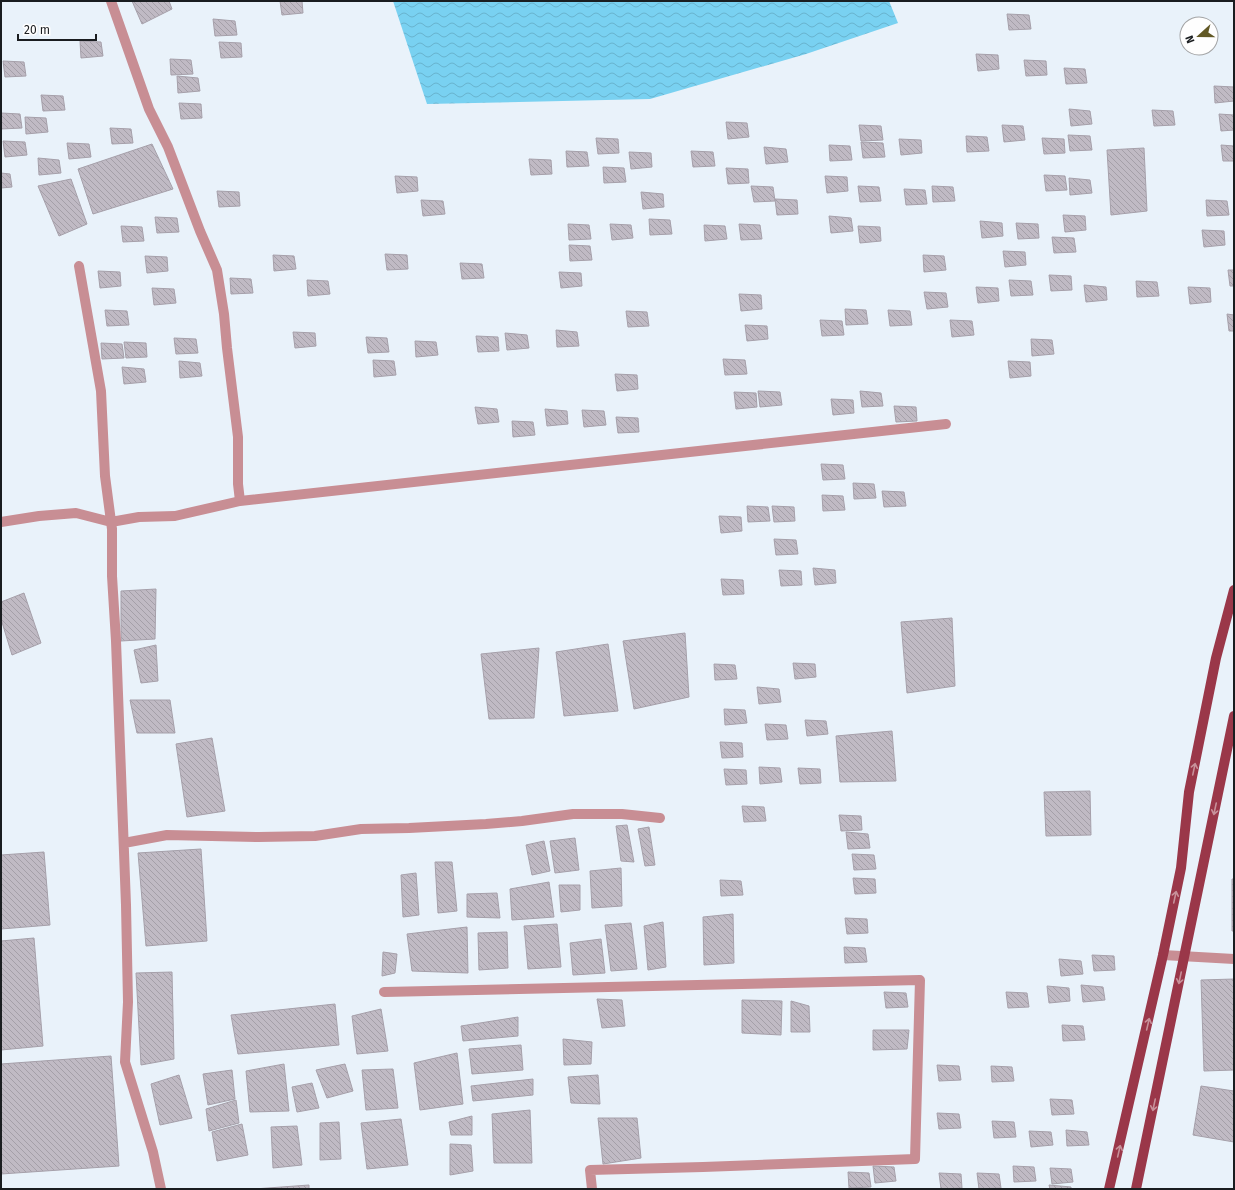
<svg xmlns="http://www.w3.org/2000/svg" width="1235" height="1190" viewBox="0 0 1235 1190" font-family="'Fira Sans',sans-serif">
<defs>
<pattern id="water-waves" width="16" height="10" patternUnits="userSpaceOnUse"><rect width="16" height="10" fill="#79d1f1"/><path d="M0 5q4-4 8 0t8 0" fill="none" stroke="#68b3ce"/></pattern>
<pattern id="building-back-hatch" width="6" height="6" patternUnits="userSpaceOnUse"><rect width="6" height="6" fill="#c0bac4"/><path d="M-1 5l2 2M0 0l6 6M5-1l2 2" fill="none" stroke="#a49fa8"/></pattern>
</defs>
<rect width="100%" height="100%" fill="#e9f2fa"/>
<path fill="url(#water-waves)" d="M393 1H889L898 23 806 54 650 99 427 104Z"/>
<path fill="url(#building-back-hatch)" stroke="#a6a0aa" d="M132 1H169L172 9 142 24Z
M280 1H302L303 13 282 15Z
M1007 14 1029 15 1031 29 1009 30Z
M213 19 235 21 237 35 215 36Z
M80 41 101 42 103 56 81 58Z
M219 42 241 43 242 57 221 58Z
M976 54 998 55 999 69 978 71Z
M170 59 191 60 193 74 171 75Z
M1024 60 1046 61 1047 75 1026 76Z
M3 61 24 62 26 76 5 77Z
M1064 68 1085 69 1087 83 1066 84Z
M177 76 198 78 200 91 178 93Z
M1214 86 1234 87V101L1215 103Z
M41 95 63 96 65 110 43 111Z
M179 103 201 104 202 118 181 119Z
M1069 109 1090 111 1092 124 1071 126Z
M1152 110 1173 111 1175 125 1154 126Z
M1 113 20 114 22 128 1 129Z
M1219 114 1234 115V130L1221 131Z
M25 117 46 118 48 132 26 134Z
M726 122 747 123 749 137 728 139Z
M859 125 881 126 883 140 861 141Z
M1002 125 1023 126 1025 140 1004 142Z
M110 128 131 129 133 143 112 144Z
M1068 135 1090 136 1092 150 1070 151Z
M966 136 987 137 989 151 967 152Z
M596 138 618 139 619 153 598 154Z
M1042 138 1064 139 1065 153 1044 154Z
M899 139 921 140 922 153 901 155Z
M3 141 25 142 27 155 5 157Z
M861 142 883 143 885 157 863 158Z
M67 143 89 144 91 157 69 159Z
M152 144 173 189 93 214 78 169Z
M829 145 850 146 852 160 830 161Z
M1221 145 1234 146V161H1223Z
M764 147 786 149 788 162 766 164Z
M1144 148 1147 211 1111 215 1107 150Z
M566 151 587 152 589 166 567 167Z
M691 151 713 152 715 166 693 167Z
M629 152 651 153 652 167 631 169Z
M38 158 59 160 61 173 39 175Z
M529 159 551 160 552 174 531 175Z
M603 167 624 168 626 182 604 183Z
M726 168 748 169 749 183 728 184Z
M1 173 10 174 12 187 1 188Z
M1044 175 1065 176 1067 190 1046 191Z
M395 176 417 177 418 191 397 193Z
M825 176 847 177 848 191 827 193Z
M1069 178 1090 180 1092 193 1070 195Z
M71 179 87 224 59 236 38 186Z
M751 186 773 187 775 201 754 202Z
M858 186 879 187 881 201 860 202Z
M932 186 953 187 955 201 933 202Z
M904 189 925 190 927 204 906 205Z
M217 191 239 192 240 206 219 207Z
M641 192 663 194 664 207 643 209Z
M775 199 797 200 798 214 777 215Z
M421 200 443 201 445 214 423 216Z
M1206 200 1227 201 1229 215 1207 216Z
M1063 215 1085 216 1086 230 1065 232Z
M829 216 851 218 853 231 831 233Z
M155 217 177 218 179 232 157 233Z
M649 219 670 220 672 234 650 235Z
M980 221 1002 223 1003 236 982 238Z
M1016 223 1038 224 1039 238 1018 239Z
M568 224 589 225 591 239 569 240Z
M610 224 631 225 633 238 612 240Z
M739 224 760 225 762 239 741 240Z
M704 225 725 226 727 239 705 241Z
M121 226 142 227 144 241 123 242Z
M858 226 880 227 881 241 860 243Z
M1202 230 1224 231 1225 245 1204 247Z
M1052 237 1074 238 1076 252 1054 253Z
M569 245 590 246 592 260 570 261Z
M1003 251 1025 252 1026 265 1005 267Z
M385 254 407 255 408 269 387 270Z
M273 255 294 256 296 269 274 271Z
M923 255 944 256 946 270 924 272Z
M145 256 167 257 168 271 147 273Z
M460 263 482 264 484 278 462 279Z
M1228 270H1234V286H1230Z
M98 271 120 272 121 286 100 288Z
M559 272 581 273 582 286 561 288Z
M1049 275 1071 276 1072 290 1051 291Z
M230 278 251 279 253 293 231 294Z
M307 280 328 281 330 294 308 296Z
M1009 280 1031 281 1033 295 1011 296Z
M1136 281 1157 282 1159 296 1137 297Z
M1084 285 1106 287 1107 300 1086 302Z
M976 287 998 288 999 301 978 303Z
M1188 287 1210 288 1211 302 1190 304Z
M152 288 174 289 176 303 154 305Z
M924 292 946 293 948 307 927 309Z
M739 294 761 295 762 309 741 311Z
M845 309 866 310 868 324 846 325Z
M105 310 127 311 129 325 107 326Z
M888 310 910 311 912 325 890 326Z
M626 311 647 312 649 326 628 327Z
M1227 314 1234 315V331H1229Z
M820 320 842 321 844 335 822 336Z
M950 320 972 321 974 335 952 337Z
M745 325 767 326 768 339 747 341Z
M556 330 577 332 579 346 557 347Z
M293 332 315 333 316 346 295 348Z
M505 333 527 335 529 348 507 350Z
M476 336 498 337 499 351 478 352Z
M366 337 387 338 389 352 368 353Z
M174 338 196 339 198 353 176 354Z
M1031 339 1052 340 1054 354 1032 356Z
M415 341 436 342 438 355 416 357Z
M124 342 146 343 147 357 126 358Z
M101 343 122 344 124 358 102 359Z
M723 359 745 360 747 374 725 375Z
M373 360 394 361 396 375 374 377Z
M179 361 200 363 202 376 180 378Z
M1008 361 1030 362 1031 376 1010 378Z
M122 367 144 369 146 382 124 384Z
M615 374 637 375 638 389 617 391Z
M758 391 780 392 782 405 760 407Z
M860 391 881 393 883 406 862 407Z
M734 392 756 393 757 407 736 409Z
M831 399 853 400 854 413 833 415Z
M894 406 916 407 917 421 896 422Z
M475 407 497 409 499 422 478 424Z
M545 409 567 411 568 424 547 426Z
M582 410 604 411 606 425 584 427Z
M616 417 638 418 639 432 618 433Z
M512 421 533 422 535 435 513 437Z
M821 464 843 465 845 479 823 480Z
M853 483 874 484 876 498 854 499Z
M882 491 904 492 906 506 884 507Z
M822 495 843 496 845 510 823 511Z
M747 506 768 507 770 521 748 522Z
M772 506 794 507 795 521 774 522Z
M719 516 741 517 742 531 721 533Z
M774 539 796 540 798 554 776 555Z
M813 568 835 570 836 583 815 585Z
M779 570 801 571 802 585 781 586Z
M721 579 743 580 744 594 723 595Z
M156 589 155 639 121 641V591Z
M24 593 41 643 12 655 1 619V602Z
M952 618 955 686 907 693 901 622Z
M685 633 689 697 634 709 623 641Z
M608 644 618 711 564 716 556 652Z
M156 645 158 681 141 683 134 650Z
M539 648 534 718 489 719 481 654Z
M793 663 815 664 816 677 795 679Z
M714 664 735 665 737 679 715 680Z
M757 687 779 689 781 702 759 704Z
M130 700H170L175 733H137Z
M724 709 745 710 747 723 725 725Z
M805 720 826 721 828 734 807 736Z
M765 724 786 725 788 739 767 740Z
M892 731 896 781 840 782 836 736Z
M212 738 225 811 187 817 176 744Z
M720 742 742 743 743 757 722 758Z
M759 767 780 768 782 782 760 784Z
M798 768 820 769 821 783 800 784Z
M724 769 746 770 747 784 726 785Z
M1090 791 1091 835 1046 836 1044 792Z
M742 806 764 807 766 821 744 822Z
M839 815 861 816 862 830 841 831Z
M627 825 634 862 621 861 616 826Z
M649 827 655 865 645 866 638 829Z
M846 832 868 834 870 848 848 849Z
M575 838 579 870 555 873 550 841Z
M544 841 550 871 532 875 526 845Z
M201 849 207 941 146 946 138 853Z
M44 852 50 925 1 929V855Z
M852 854 874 855 876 869 854 870Z
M435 862H452L457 911 438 913Z
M621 868 622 906 592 908 590 871Z
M416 873 419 915 403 917 401 875Z
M853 878 875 879 876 893 855 894Z
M1232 879H1234V931H1232Z
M720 880 741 881 743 895 721 896Z
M549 882 554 917 512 920 510 889Z
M559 885H580V910L561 912Z
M497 893 500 918 467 917V894Z
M733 914 734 963 704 965 703 917Z
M845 918 867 919 868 933 847 934Z
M663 922 666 967 648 970 644 926Z
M631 923 637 969 611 971 605 925Z
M557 924 561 967 528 969 524 926Z
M467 927 468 973 412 971 407 934Z
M507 932 508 968 479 970 478 933Z
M34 938 43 1046 1 1050V941Z
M601 939 605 973 573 975 570 943Z
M844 947 865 948 867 962 845 963Z
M383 952 397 954 395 973 382 976Z
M1092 955 1114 956 1115 970 1094 971Z
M1059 959 1081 961 1083 974 1061 976Z
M172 972 174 1059 141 1065 136 973Z
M1234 979V1070L1204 1071 1201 980Z
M1081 985 1103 987 1105 1000 1083 1002Z
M1047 986 1069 988 1070 1001 1049 1003Z
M884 992 906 993 908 1007 886 1008Z
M1006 992 1027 993 1029 1007 1008 1008Z
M597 999 622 1000 625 1026 602 1028Z
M742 1000 782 1001 781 1035 742 1033Z
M791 1001 809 1006 810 1032H791Z
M335 1004 339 1045 238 1054 231 1015Z
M381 1009 388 1051 357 1054 352 1016Z
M518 1017V1036L463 1041 461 1026Z
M1062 1025 1083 1026 1085 1040 1063 1041Z
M873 1030H909L907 1049 873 1050Z
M563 1039 592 1042 591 1064 564 1065Z
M521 1045 523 1070 472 1074 469 1049Z
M457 1053 463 1104 420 1110 414 1063Z
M111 1056 119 1166 1 1174V1064Z
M284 1064 289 1111 250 1112 246 1071Z
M345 1064 353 1091 327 1098 316 1070Z
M937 1065 959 1066 961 1080 939 1081Z
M991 1066 1012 1067 1014 1081 992 1082Z
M393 1069 398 1108 366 1110 362 1070Z
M232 1070 235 1099 208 1105 203 1074Z
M179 1075 192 1118 160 1125 151 1084Z
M598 1075 600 1104 571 1103 568 1077Z
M533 1079V1095L473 1101 471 1086Z
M312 1083 319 1108 297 1112 292 1087Z
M1201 1086 1234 1091V1142L1193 1135Z
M1050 1099 1072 1100 1074 1114 1052 1115Z
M236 1100 239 1123 209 1131 206 1109Z
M530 1110 532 1163H494L492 1114Z
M937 1113 959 1114 961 1128 939 1129Z
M472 1116V1135H451L449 1122Z
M598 1118H637L641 1158 603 1164Z
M401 1119 408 1165 367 1169 361 1123Z
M992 1121 1014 1122 1016 1137 994 1138Z
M339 1122 341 1159 320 1160V1123Z
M242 1124 248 1155 217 1161 212 1132Z
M297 1126 302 1165 273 1168 271 1127Z
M1066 1130 1087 1132 1089 1145 1067 1146Z
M1029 1131 1051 1132 1053 1145 1031 1147Z
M450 1144 471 1145 473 1171 450 1175Z
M873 1166 894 1167 896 1181 875 1183Z
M1013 1166 1034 1167 1036 1181 1014 1182Z
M1050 1168 1071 1169 1073 1182 1052 1184Z
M848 1172 869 1173 871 1187 849 1188Z
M939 1173 961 1174 962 1188 941 1189Z
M977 1173 999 1174 1001 1188 979 1189Z
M309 1185V1189H254Z
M1049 1185 1071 1187V1189H1050Z"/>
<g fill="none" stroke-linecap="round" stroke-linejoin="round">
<path stroke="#c88e94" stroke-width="10" d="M79 266 101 391 105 476 112 529V576L116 641 126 905 128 1002 125 1062 153 1152 161 1189
M240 501 946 424
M1 522 39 516 76 513 111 522 139 517 175 516 240 501 238 484V437L227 348 224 314 217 270 200 231 168 147 149 109 111 1
M124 843 167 835 259 837 315 836 361 829 409 828 486 824 522 821 573 814H622L660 818
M1163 955 1234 959
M384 992 920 980 915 1159 703 1167 590 1170 592 1189"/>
<path stroke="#9a3749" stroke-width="10" d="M1109 1189 1163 955 1181 868 1189 792 1216 658 1234 590
M1136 1189 1234 716"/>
</g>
<defs><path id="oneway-shaft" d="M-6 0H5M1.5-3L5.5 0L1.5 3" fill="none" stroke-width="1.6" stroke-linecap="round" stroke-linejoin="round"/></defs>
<g stroke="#c7919a">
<use href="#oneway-shaft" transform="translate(1194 769) rotate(-78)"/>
<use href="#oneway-shaft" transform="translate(1215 809) rotate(102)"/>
<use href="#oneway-shaft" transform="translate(1175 897) rotate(-78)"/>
<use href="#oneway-shaft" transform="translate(1180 978) rotate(102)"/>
<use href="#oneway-shaft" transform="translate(1148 1024) rotate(-77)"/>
<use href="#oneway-shaft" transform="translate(1154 1105) rotate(102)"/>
<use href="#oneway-shaft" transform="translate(1119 1151) rotate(-77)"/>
</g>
<rect width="1235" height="1190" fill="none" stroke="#1a1d20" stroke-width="4"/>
<g transform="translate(1199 36) rotate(249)"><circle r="19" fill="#fefefe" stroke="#a3a4a5"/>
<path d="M0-3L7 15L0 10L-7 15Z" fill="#615825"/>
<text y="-6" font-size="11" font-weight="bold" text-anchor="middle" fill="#1a1d20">N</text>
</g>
<path d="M18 34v6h78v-6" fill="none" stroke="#1a1d20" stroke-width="2"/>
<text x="24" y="34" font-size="12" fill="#1a1d20" stroke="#fefefe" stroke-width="3" paint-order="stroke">20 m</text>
</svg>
